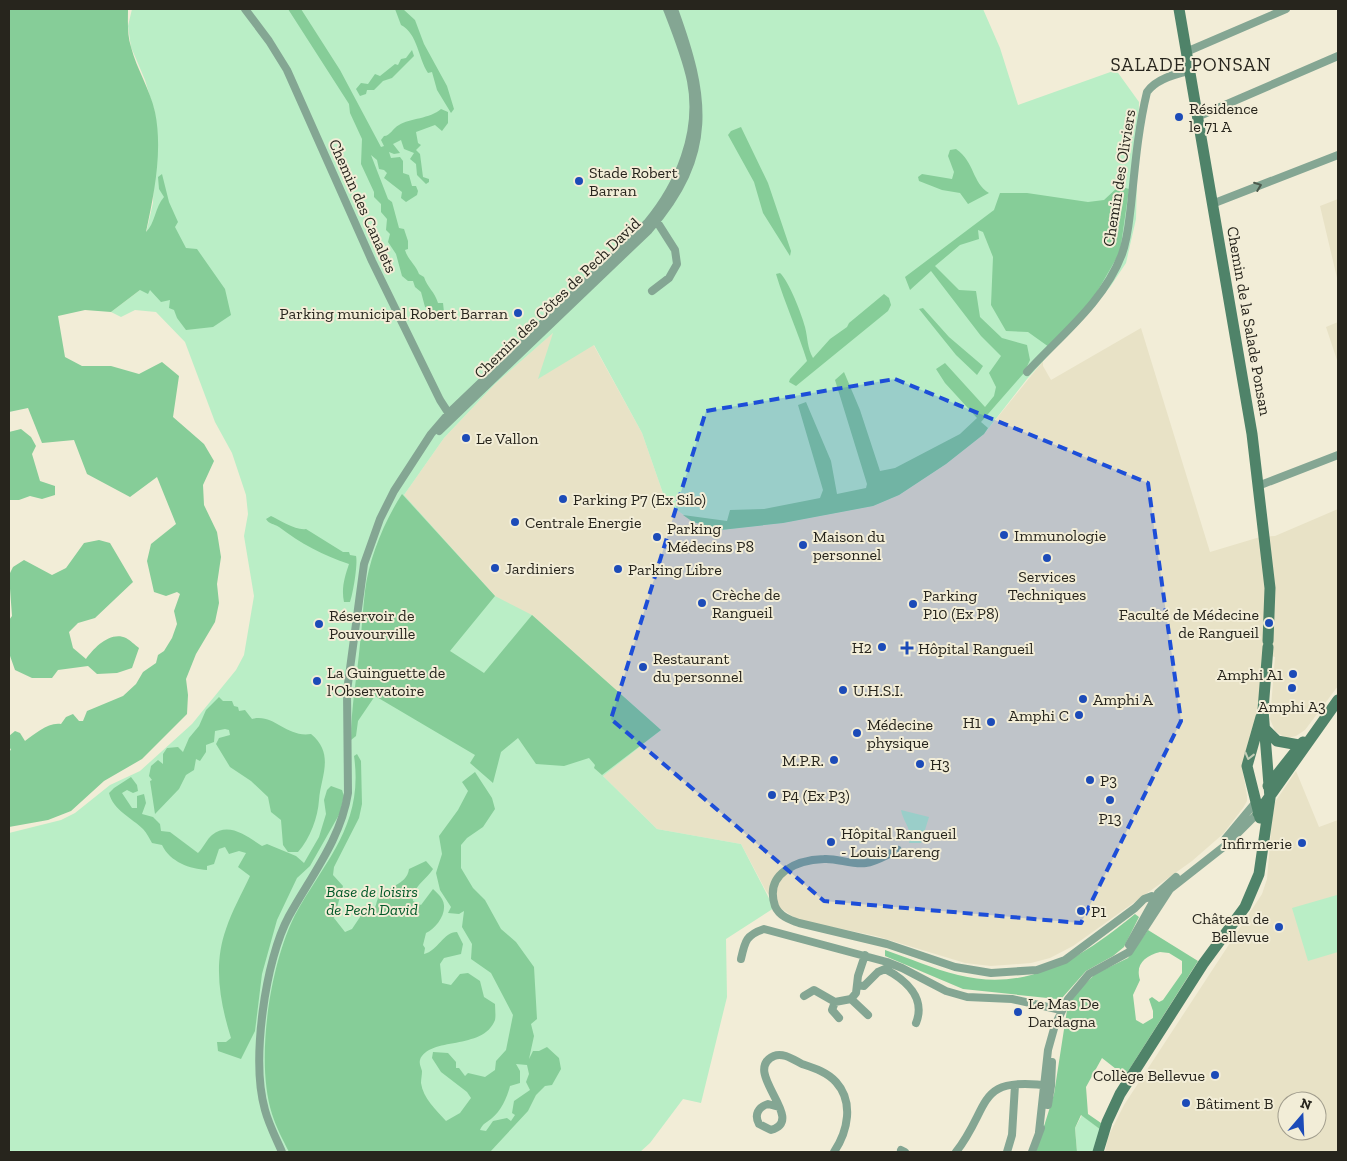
<svg xmlns="http://www.w3.org/2000/svg" width="1347" height="1161" viewBox="0 0 1347 1161" font-family="'Zilla Slab',serif">
<rect width="100%" height="100%" fill="#f2edd7"/>
<path fill="#e8e2c6" fill-rule="evenodd" d="M1338 199V282L1320 206Z
M1338 322V363L1326 327Z
M1141 328 1210 552 1260 537 1275 536 1338 509V686L1305 730 1296 736 1287 738 1281 735 1275 731 1270 719 1275 657 1265 654 1258 716 1242 766 1247 796V801L1243 808 1223 834 1192 861 1073 946 1050 958 1031 963 991 966 965 963 876 936 798 920 779 907 766 891 741 844 657 829 602 775 661 729 484 673 404 495 444 438 495 384 554 332 539 378 593 344 642 433 666 502 693 522 721 530 783 523 873 506 899 495 946 464 984 434 1043 361V366L1051 380Z
M1296 771 1319 827 1338 820V1152H1105L1108 1137 1124 1105 1262 894 1267 879 1272 820 1275 802ZM1287 1101H1317V1131H1287Z"/>
<path fill="#baeec6" d="M132 9H983L1000 48 1018 105 1116 70 1139 102 1136 219 1126 263 1110 287 1027 379 984 434 946 464 899 495 873 506 783 523 721 530 693 522 666 502 642 433 594 345 538 379 553 333 495 384 444 438 404 495 495 596 532 615 661 730 603 776 657 829 741 844 774 908 726 939 727 997 701 1103 683 1099 650 1143 640 1152H9V833L61 820 75 813 110 785 140 771 192 724 236 670 244 655 254 596 244 536 248 514 246 495 232 453 215 422 185 342 156 312 135 310 121 317 111 312 140 290 139 264 153 203 155 113 145 80 131 47 128 26Z
M901 810 929 817 921 843H909C913 830 903 822 901 810Z
M1337 895 1338 952 1308 961 1292 908Z
M1082 1115 1101 1130 1093 1152H1077L1075 1128Z"/>
<path fill="#86cd98" fill-rule="evenodd" d="M9 9H128C128 21 127 35 131 47 137 70 150 89 155 112 163 151 154 194 146 232 155 224 155 207 164 197L159 189 158 177 162 174 169 202 178 222 175 227 186 248 197 249 225 289 231 315 213 327 186 330 177 318 174 310 169 308 170 300 161 302 150 290 148 294 140 290 111 312 85 310 58 316 65 357 82 366H111L139 374 162 362 179 376 173 417 204 444 214 461 203 485 204 505 217 532 221 557 217 584 219 603 215 622 196 654 186 679 188 695 187 714 142 759 104 781 71 811 48 820 9 827V751L11 750 9 746V736L15 731 20 733 25 741C35 734 48 722 61 724L66 717 73 714 79 721H83L87 711 123 696 136 684 143 672 156 663 158 655 164 651 172 638 177 624 174 611 180 594 177 592 166 596 154 592 147 561 151 544 176 524 157 477 130 497 87 474 74 440 42 443 28 408 9 412Z
M288 9H301L340 70 381 147 384 146 381 140 384 136C390 136 393 128 399 125 410 118 430 119 441 109L448 112V123L442 131 435 125 416 132 418 143 421 145 416 150 420 154 423 177 429 179V182L426 184 417 175 416 164 410 159 414 153 404 149 401 140 393 144 400 153 394 154 389 152 391 158 400 157 403 161V173L409 175 412 186H416L418 191 417 195 406 202 401 198 402 192 384 178 387 173 384 170 379 169 377 160 371 155 388 199 392 202 399 228 404 229 408 241V249L405 250C408 260 416 265 419 274L424 277C427 287 435 292 438 303H443L444 312 438 318 433 319 430 309 425 307 421 292 415 287 413 281H408L402 276 396 254 388 242 390 234 386 230 387 219 381 212V204L374 197V192L361 164 362 139 350 113 349 104Z
M395 9H403L415 20 424 44 447 86 454 109 451 113 437 90 432 72 428 73C418 58 418 34 401 25Z
M412 50 414 56 392 78 383 81 374 90H367L366 94 360 96 356 89 361 83 368 84 375 74 380 76 395 64 398 65 401 59 406 58Z
M741 127 768 183 791 251 790 256 763 213 754 182 728 135 731 131Z
M956 149C975 162 972 183 989 193L968 204 960 193 942 190 919 181 918 177 922 174 952 179 954 172 948 156 950 150Z
M1119 186 1129 189 1120 252 1093 299 1049 347 1028 332 1006 331 991 305 993 257 983 232 978 230 979 239 960 245 935 266 959 290 976 291 980 317 1002 338 1027 345 1030 360 1024 373 981 422 988 428 984 434 946 464 899 495 873 506 783 523 721 530 693 522 683 515 727 521 730 510 764 509 820 498 823 490 798 405 806 402 831 461 837 494 866 488 867 484 835 380 844 372 860 410 880 471 895 468 960 434 977 418 945 383 936 369 945 363 985 407 994 396 996 387 989 373 1001 356 981 336 931 271 910 290 905 277 994 210 1000 193H1027L1088 202 1104 200Z
M780 273C789 281 802 315 805 327 808 339 807 347 813 358L830 339 847 327 849 323 884 294 889 298 891 305 888 311 796 386 789 382 790 379 807 361C798 332 785 304 776 274Z
M923 308 949 337 983 366 977 375 956 355 919 309Z
M21 429 31 437 36 446 32 454 40 481 55 486V495L42 499 30 496 19 500H9V432Z
M402 494 495 596 450 651 484 673 532 615 661 730 602 775 594 768 595 765 589 758 564 766 536 764 518 738 501 752 493 783 470 763 475 755 375 696 358 721 356 736 351 740C351 707 357 677 360 644 362 627 363 608 365 591 369 558 384 522 402 494Z
M271 516C279 520 297 531 306 529L343 552H349L350 555 356 556C358 564 353 594 350 602H344C341 588 345 576 349 564 324 556 300 543 279 527 273 523 270 525 266 519Z
M99 540 110 543 133 582 95 618 78 623 69 632 73 648 86 659C94 648 110 631 126 638 130 640 135 645 139 648L132 668 117 673 97 674 88 666 58 670 52 678H32L15 670 9 653V620L12 616 9 575 13 567 24 560 52 575 66 568 84 543Z
M219 697 223 701H232L234 706 238 707 239 711 245 710 252 719C274 713 286 738 311 734 335 754 321 776 319 800 318 817 310 839 298 852H288L283 845 281 820 271 812 268 797 251 781 230 767 216 744 219 738 230 735 229 730 225 729 215 731 214 742 206 745V752L200 761 196 759 194 770 186 775 179 789 155 814 150 781 152 780 149 776 151 766 158 760 163 764V754L167 748 178 747 183 752 189 738 199 726 206 710Z
M357 754 361 761 362 804 359 818 334 867 333 875 343 886 334 918 345 932 352 929 362 914 372 913C376 908 376 903 378 898 384 887 407 886 409 869L426 861 433 869C427 879 411 888 413 901L421 905 433 889C436 892 440 895 442 899 449 911 437 928 426 933L423 945 425 948 424 954C438 951 443 932 457 932L463 944 461 954 444 958 440 964 442 983 451 985 460 974 468 973 480 981 484 997 495 1004C495 1009 496 1015 495 1020 483 1051 429 1036 420 1060 419 1064 421 1067 422 1071 422 1075 421 1079 421 1083 423 1098 436 1110 446 1121L460 1113 471 1098 467 1092 441 1072 432 1058 433 1052 448 1053 456 1062V1068H459L465 1076 468 1073 485 1077 495 1070 496 1061 506 1050 513 1015 491 973 471 959 472 944 462 927 464 911 459 914 448 913 451 907 440 890 436 873 442 854 439 836 458 810 468 791 462 782 475 772 492 798 495 809 483 827 467 838 461 845V868L473 888 485 900 501 929 516 942 534 967 537 1019 531 1024 534 1036 529 1059 533 1051H539L547 1047 559 1058 561 1069 552 1085 545 1086 536 1095 528 1111 490 1152H289C283 1140 276 1127 272 1114 255 1061 270 964 295 915 325 860 364 825 354 756ZM516 1064 527 1065 529 1074 526 1082 530 1090 514 1101 512 1113 515 1115 511 1121 507 1118 493 1121 486 1131 480 1130C483 1123 486 1123 491 1119 501 1111 507 1098 510 1086L520 1083V1071Z
M131 777 137 785 138 791 133 793 127 790 122 793 132 808H137V796L144 794 146 803 142 814 153 817 160 824 161 831 170 832 198 853C203 848 207 839 212 835 229 821 248 837 262 846L267 844 296 856 304 863 319 837 326 814 324 800 327 790 331 786 342 790 344 796 340 813 310 866 297 878 277 920 262 974 255 1031 241 1059 218 1051 217 1042H226L231 1038C220 1003 213 965 226 929 232 911 242 893 250 876L238 867 246 853 239 851 229 854 225 847 219 849 214 864 207 866V870C190 869 170 862 162 845L152 843C149 838 147 833 143 829 132 818 113 810 109 793L114 788Z
M1135 914 1139 917 1124 947 1113 956 1086 971 1062 998 1057 999 963 989 885 956V950C909 958 933 969 958 975 1029 993 1082 957 1135 914Z
M1148 930 1198 961 1125 1076 1102 1058 1086 1087 1088 1114 1101 1123V1130L1081 1115 1075 1128 1077 1152H1036L1054 1094 1067 1010 1074 995 1095 974 1128 958ZM1160 952 1169 953 1182 961V973L1163 1000 1159 1002 1152 997 1149 999 1153 1011V1018L1143 1024 1136 1020 1133 995 1140 980C1135 964 1145 956 1160 952Z"/>
<g fill="none" stroke-linecap="round" stroke-linejoin="round">
<path stroke="#84a693" stroke-width="8" d="M245 9 269 41 287 70 372 261 440 400 451 417
M1186 52 1286 9
M1197 117 1338 56
M1212 204 1338 155
M652 291 669 278 677 264 675 250 654 217
M1027 372C1061 335 1104 302 1122 254 1128 238 1129 221 1131 205 1135 167 1138 129 1147 92 1156 79 1175 74 1189 71
M439 431 649 230C715 154 706 97 674 9
M1258 486 1338 455
M1225 839 1255 803
M898 850C888 854 876 862 866 863 852 865 837 858 824 859 797 860 764 873 775 906 779 916 790 920 799 923L887 944 955 967 991 973 1037 970 1065 960 1135 908 1144 899 1152 896 1156 898
M1129 945 1158 893 1176 877
M741 959C745 941 746 935 764 929L887 962 902 968 946 991 967 997 1012 999 1061 1010
M857 985 864 986 878 972 885 969C906 980 926 998 916 1023
M804 996 814 990 835 1002 851 999 856 993 858 976 865 955
M851 999 868 1015
M835 1002 832 1010 839 1018
M1048 1105 1051 1086 1052 1062
M779 1107 768 1104C758 1107 754 1115 759 1124L771 1130C808 1120 740 1071 774 1056 783 1052 794 1060 802 1064 814 1068 827 1072 836 1082 854 1102 848 1131 834 1152
M1039 1132 1048 1050 1055 1025 1068 999 1089 974 1129 952 1170 889 1226 845 1258 813
M901 1150 905 1152
M282 1152C276 1138 269 1125 265 1110 251 1061 265 960 289 916 311 876 341 839 348 793L347 691 364 564 380 519 394 491 431 434 449 413 647 223C679 185 701 132 691 81 686 57 676 32 667 9
M956 1152C992 1106 974 1075 1051 1086
M1007 1152 1012 1135 1015 1085
M1032 1152 1041 1128"/>
<path stroke="#4f8369" stroke-width="11" d="M1179 9 1252 434 1270 588 1268 641
M1264 728 1277 741 1299 745
M1268 786 1303 742
M1258 813 1338 700
M1260 818 1247 766 1261 717
M1098 1152 1107 1122 1120 1094 1203 964 1245 907 1259 874 1270 798 1263 710 1268 647"/>
</g>
<defs><path id="oneway-chevron" d="M-2-3.5L2.5 0L-2 3.5" fill="none" stroke-width="1.6" stroke-linecap="round" stroke-linejoin="round" transform="scale(1.25)"/></defs>
<use stroke="#4c594c" href="#oneway-chevron" transform="translate(1258 186) rotate(-21)"/>
<use stroke="#c1cdb6" href="#oneway-chevron" transform="translate(1249 756) rotate(104)"/>
<path fill="#1d4ed8" fill-opacity="0.2" stroke="#1d4ed8" stroke-width="4" stroke-dasharray="10 6" stroke-linejoin="round" d="M895 379 1148 483 1181 721 1081 923 824 901 611 719 706 411Z"/>
<g fill="#1c4bb8" stroke="#f2edd7" stroke-width="2">
<circle cx="1179" cy="117" r="5"/>
<circle cx="579" cy="181" r="5"/>
<circle cx="518" cy="313" r="5"/>
<circle cx="466" cy="438" r="5"/>
<circle cx="563" cy="499" r="5"/>
<circle cx="515" cy="522" r="5"/>
<circle cx="1004" cy="535" r="5"/>
<circle cx="657" cy="537" r="5"/>
<circle cx="803" cy="545" r="5"/>
<circle cx="1047" cy="558" r="5"/>
<circle cx="495" cy="568" r="5"/>
<circle cx="618" cy="569" r="5"/>
<circle cx="702" cy="603" r="5"/>
<circle cx="913" cy="604" r="5"/>
<circle cx="1269" cy="623" r="5"/>
<circle cx="319" cy="624" r="5"/>
<circle cx="882" cy="647" r="5"/>
<path d="M904.5 640.5h5v5h5v5h-5v5h-5v-5h-5v-5h5z"/>
<circle cx="643" cy="667" r="5"/>
<circle cx="1293" cy="674" r="5"/>
<circle cx="317" cy="681" r="5"/>
<circle cx="1292" cy="688" r="5"/>
<circle cx="843" cy="690" r="5"/>
<circle cx="1083" cy="699" r="5"/>
<circle cx="1079" cy="715" r="5"/>
<circle cx="991" cy="722" r="5"/>
<circle cx="857" cy="733" r="5"/>
<circle cx="834" cy="760" r="5"/>
<circle cx="920" cy="764" r="5"/>
<circle cx="1090" cy="780" r="5"/>
<circle cx="772" cy="795" r="5"/>
<circle cx="1110" cy="800" r="5"/>
<circle cx="831" cy="842" r="5"/>
<circle cx="1302" cy="843" r="5"/>
<circle cx="1081" cy="911" r="5"/>
<circle cx="1279" cy="927" r="5"/>
<circle cx="1018" cy="1012" r="5"/>
<circle cx="1215" cy="1075" r="5"/>
<circle cx="1186" cy="1103" r="5"/>
</g>
<g text-anchor="middle" dominant-baseline="central" stroke-width="4" stroke-linejoin="round" paint-order="stroke">
<g font-size="16" fill="#27251d" stroke="#f2edd7" text-anchor="start">
<text x="1189" y="108">Résidence<tspan x="1189" dy="18">le 71 A</tspan></text>
<text x="589" y="172">Stade Robert<tspan x="589" dy="18">Barran</tspan></text>
<text x="508" y="313" text-anchor="end">Parking municipal Robert Barran</text>
<text x="476" y="438">Le Vallon</text>
<text x="573" y="499">Parking P7 (Ex Silo)</text>
<text x="525" y="522">Centrale Energie</text>
<text x="667" y="528">Parking<tspan x="667" dy="18">Médecins P8</tspan></text>
<text x="1014" y="535">Immunologie</text>
<text x="813" y="536">Maison du<tspan x="813" dy="18">personnel</tspan></text>
<text x="505" y="568">Jardiniers</text>
<text x="628" y="569">Parking Libre</text>
<text x="1047" y="576" text-anchor="middle">Services<tspan x="1047" dy="18">Techniques</tspan></text>
<text x="712" y="594">Crèche de<tspan x="712" dy="18">Rangueil</tspan></text>
<text x="923" y="595">Parking<tspan x="923" dy="18">P10 (Ex P8)</tspan></text>
<text x="1259" y="614" text-anchor="end">Faculté de Médecine<tspan x="1259" dy="18">de Rangueil</tspan></text>
<text x="329" y="615">Réservoir de<tspan x="329" dy="18">Pouvourville</tspan></text>
<text x="872" y="647" text-anchor="end">H2</text>
<text x="918" y="648">Hôpital Rangueil</text>
<text x="653" y="658">Restaurant<tspan x="653" dy="18">du personnel</tspan></text>
<text x="327" y="672">La Guinguette de<tspan x="327" dy="18">l'Observatoire</tspan></text>
<text x="1283" y="674" text-anchor="end">Amphi A1</text>
<text x="853" y="690">U.H.S.I.</text>
<text x="1093" y="699">Amphi A</text>
<text x="1292" y="706" text-anchor="middle">Amphi A3</text>
<text x="1069" y="715" text-anchor="end">Amphi C</text>
<text x="981" y="722" text-anchor="end">H1</text>
<text x="867" y="724">Médecine<tspan x="867" dy="18">physique</tspan></text>
<text x="824" y="760" text-anchor="end">M.P.R.</text>
<text x="930" y="764">H3</text>
<text x="1100" y="780">P3</text>
<text x="782" y="795">P4 (Ex P3)</text>
<text x="1110" y="818" text-anchor="middle">P13</text>
<text x="841" y="833">Hôpital Rangueil<tspan x="841" dy="18">- Louis Lareng</tspan></text>
<text x="1292" y="843" text-anchor="end">Infirmerie</text>
<text x="1091" y="911">P1</text>
<text x="1269" y="918" text-anchor="end">Château de<tspan x="1269" dy="18">Bellevue</tspan></text>
<text x="1028" y="1003">Le Mas De<tspan x="1028" dy="18">Dardagna</tspan></text>
<text x="1205" y="1075" text-anchor="end">Collège Bellevue</text>
<text x="1196" y="1103">Bâtiment B</text>
</g>
<g font-size="16" fill="#27251d" stroke="#f2edd7">
<text transform="translate(1119 178) rotate(-81)">Chemin des Oliviers</text>
<text transform="translate(363 206) rotate(66)">Chemin des Canalets</text>
<text transform="translate(557 298) rotate(-44)">Chemin des Côtes de Pech David</text>
<text transform="translate(1249 321) rotate(80)">Chemin de la Salade Ponsan</text>
</g>
<g font-size="16" font-style="italic" fill="#015828" stroke="#f2edd7">
<text x="372" y="891">Base de loisirs<tspan x="372" dy="18">de Pech David</tspan></text>
</g>
<g font-size="19" letter-spacing="1" fill="#27251d" stroke="#f2edd7">
<text x="1191" y="64">SALADE PONSAN</text>
</g>
</g>
<rect width="1347" height="1161" fill="none" stroke="#27251d" stroke-width="20"/>
<g transform="translate(1302 1116) rotate(19)"><circle r="24" fill="#f2edd7" stroke="#a19d8d"/>
<path d="M0-4L9 19L0 12L-9 19Z" fill="#1c4bb8"/>
<text y="-8" font-size="14" font-weight="bold" text-anchor="middle" fill="#27251d">N</text>
</g>
</svg>
